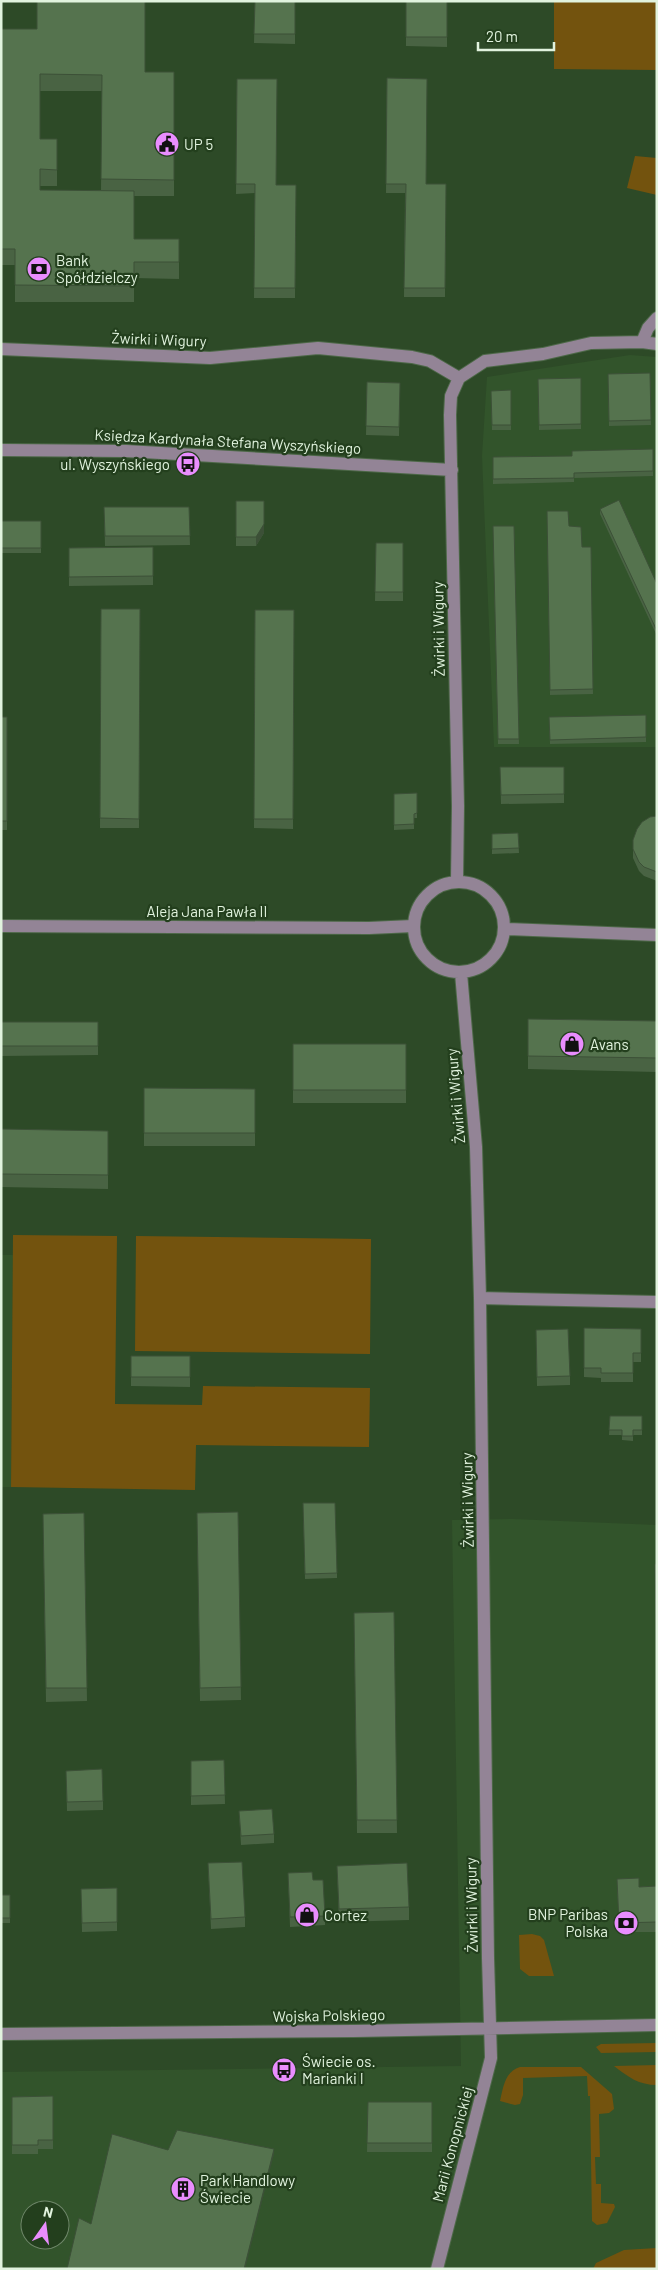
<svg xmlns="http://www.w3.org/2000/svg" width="658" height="2270" viewBox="0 0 658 2270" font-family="Barlow,sans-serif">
<rect width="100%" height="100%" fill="#2d4a27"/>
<path fill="#32542b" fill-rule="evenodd" d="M630 355 657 357V747H494L482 456 487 377Z
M1 1255H13L11 1487H1Z
M513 1519 657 1525V2269H1V2072L461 2066 452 1520ZM30 2210H60V2240H30Z"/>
<path fill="#73530e" d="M554 1H657V70L554 69Z
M635 156 657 158V195L627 188Z
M13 1235 117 1236 115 1404 202 1405 203 1386 370 1388 369 1447 196 1445 195 1490 11 1487Z
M136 1236 371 1239 370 1354 135 1351Z
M532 1934 540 1936 544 1940 554 1976H529L520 1969 519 1935Z
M657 2043V2052L601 2053 596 2047 601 2044Z
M657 2065V2085C639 2085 628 2077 614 2066Z
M520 2067H581L612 2094 614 2109 609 2113 599 2114 600 2157H595L596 2184H601V2203L614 2204 615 2207 607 2223 597 2225 592 2221 590 2096H588L587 2076 523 2078V2095L520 2104 515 2105 500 2101C503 2088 505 2071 520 2067Z
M657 2248V2269H593L596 2263 624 2250Z"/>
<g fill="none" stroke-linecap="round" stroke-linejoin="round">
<defs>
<path id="minor" d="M642 342 657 344
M1 349 210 358 318 348 412 357 430 361 459 378 485 361 543 354 591 343 642 342 648 328 657 318
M1 450 126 451 452 470
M457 881 458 806 450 415 451 396 459 378
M414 927a45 45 0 1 1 90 0a45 45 0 1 1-90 0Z
M1 926 369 928 413 926
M505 929 657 935
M480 1298 657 1302
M1 2034 354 2031 657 2025
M437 2269 491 2058 488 1958 480 1298 476 1147 461 973"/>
</defs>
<use href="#minor" stroke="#4d6848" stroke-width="14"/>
<use href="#minor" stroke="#938496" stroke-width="12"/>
</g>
<path fill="#496343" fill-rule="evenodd" d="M255 1H295V44L254 43Z
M406 1H447V47L406 46Z
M1 29 145 72H174V196H134V239H179V279L134 278V302H15V265H1ZM40 91H102L101 190H40V186H57V139H40Z
M387 78 426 184H446L445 297H404L405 193H386Z
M237 79 276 185H296L295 298H254L255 193 236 194Z
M650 373 651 425 609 426 608 374Z
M581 378V429L539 430 538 379Z
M367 382 400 383 399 436 366 435Z
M511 390V430H492L491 391Z
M653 449V476L574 478V482L493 484V457L572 456Z
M236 501H264V533L256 546H236Z
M104 507H189L190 545 105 546Z
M600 509 657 584V636L600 514Z
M547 511 569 526 582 547H591L593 694 550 695Z
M1 521H41V553H1Z
M493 526H514L519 744H498Z
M376 543H403V601H375Z
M153 547V585L69 586V548Z
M101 609H140L139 828H100Z
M255 610H294L293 829 254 828Z
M1 717H7V830H1Z
M549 717 646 737V742L550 744Z
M500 767H564V803L501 804Z
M394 794 417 813V818H414V829L394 830Z
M657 816V881L644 876 639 871 633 858V840Z
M518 833 519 853 492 854V834Z
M528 1019 657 1021V1072L528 1069Z
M1 1022H98V1055L1 1056Z
M293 1044H406V1103H293Z
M144 1088 255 1089V1146H144Z
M1 1129 108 1131V1189L1 1187Z
M584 1328 641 1329V1362H633V1382H601V1378L584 1377Z
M536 1340 570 1376V1385L537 1386Z
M131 1356H190V1387L131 1386Z
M610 1416H642V1435H633V1441L622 1440V1435H609Z
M303 1503 337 1573V1578L305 1579Z
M238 1512 241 1700 200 1701 197 1513Z
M84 1513 87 1701 46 1702 43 1514Z
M394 1612 397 1833H357L354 1613Z
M224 1760 225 1804 191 1805V1761Z
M66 1771 103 1801V1810L67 1811Z
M239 1811 274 1834V1843L241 1845Z
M208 1863 245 1917V1927L211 1929Z
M337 1866 409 1907V1920L339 1922Z
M288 1873 313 1880 325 1916V1925L290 1927Z
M617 1879 639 1887 657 1886V1932H619Z
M117 1888V1931L82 1932 81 1889Z
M1 1895H10V1923H1Z
M53 2096V2149H38V2154H12V2097Z
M368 2102H432V2152H367Z"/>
<path fill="#3c5037" d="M264 524V533L256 546V537Z
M274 2149V2154L245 2269H244Z"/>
<path fill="#55734e" stroke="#3c5037" d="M37 1H145V72H174V180L101 179 102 75 40 74V139H57V170L40 169V190L134 191V239H179V262H134V286L15 285V249H1V29H37Z
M255 1H295V34H254Z
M406 1H447V37H406Z
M387 78 427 79 426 184H446L445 288H404L406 184H386Z
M237 79H277L276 185H296L295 288H254L255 184H236Z
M650 373 651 420 609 421 608 374Z
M581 378V424L539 425 538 379Z
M367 382 400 383 399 427 366 426Z
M511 390V425H492L491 391Z
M653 449V471L574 473V478L493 479V457L572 456V451Z
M619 500 657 584V631L600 509Z
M236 501H264V524L256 537H236Z
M104 507H189L190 536H105Z
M547 511H568L569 526 581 527 582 547H591L593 689 550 690Z
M1 521H41V548H1Z
M493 526H514L519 739H498Z
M376 543H403V592H375Z
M153 547V576L69 577V548Z
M101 609H140L139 819 100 818Z
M255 610H294L293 819H254Z
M646 715V737L550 740 549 717Z
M1 717H7V821H1Z
M500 767H564V794L501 795Z
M417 793V813L414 814V824L394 825V794Z
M657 816V872L644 867 639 862 633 849V840L637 829 642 822 650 817Z
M518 833 519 848 492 849V834Z
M528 1019 657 1021V1058L528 1056Z
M1 1022H98V1046H1Z
M293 1044H406V1090H293Z
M144 1088 255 1089V1133H144Z
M1 1129 108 1131V1175L1 1174Z
M584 1328 641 1329V1353H633V1373H601V1368H584Z
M568 1329 570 1376 537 1377 536 1330Z
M131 1356H190V1377H131Z
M610 1416H642V1430H633V1436H622V1430H609Z
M303 1503H335L337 1573 305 1574Z
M238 1512 241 1687 200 1688 197 1513Z
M84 1513 87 1688H46L43 1514Z
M655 1564H657V1669Z
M394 1612 397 1820H357L354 1613Z
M224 1760 225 1795 191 1796V1761Z
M102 1769 103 1801 67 1802 66 1771Z
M272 1809 274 1834 241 1836 239 1811Z
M242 1862 245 1917 211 1919 208 1863Z
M407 1863 409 1907 339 1909 337 1866Z
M312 1872 313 1880H323L325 1916 290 1917 288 1873Z
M639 1878V1887L657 1886V1922L619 1923 617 1879Z
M117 1888V1922L82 1923 81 1889Z
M1 1895H10V1918H1Z
M53 2096V2140H38V2145H12V2097Z
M368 2102H432V2143H367Z
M177 2130 274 2149 244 2269H67L79 2218 91 2224 112 2134 168 2150Z"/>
<defs>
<symbol id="civic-disc" viewBox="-11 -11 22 22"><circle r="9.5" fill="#e98dfe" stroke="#233f1d"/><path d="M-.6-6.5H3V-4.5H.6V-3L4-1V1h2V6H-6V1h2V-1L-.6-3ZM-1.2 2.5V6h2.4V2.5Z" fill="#111"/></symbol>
<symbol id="bank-disc" viewBox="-11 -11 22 22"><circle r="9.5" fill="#e98dfe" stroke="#233f1d"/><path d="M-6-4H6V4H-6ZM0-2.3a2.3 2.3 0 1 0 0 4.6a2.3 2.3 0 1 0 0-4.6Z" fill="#111"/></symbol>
<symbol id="bus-disc" viewBox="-11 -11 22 22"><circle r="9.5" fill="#e98dfe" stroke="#233f1d"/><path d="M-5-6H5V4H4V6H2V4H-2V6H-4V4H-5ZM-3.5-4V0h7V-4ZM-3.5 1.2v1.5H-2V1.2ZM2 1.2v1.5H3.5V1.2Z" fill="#111"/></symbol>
<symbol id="shop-disc" viewBox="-11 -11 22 22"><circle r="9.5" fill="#e98dfe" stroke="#233f1d"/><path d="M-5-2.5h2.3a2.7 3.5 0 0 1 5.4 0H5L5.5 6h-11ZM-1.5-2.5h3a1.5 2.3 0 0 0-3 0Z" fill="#111"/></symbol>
<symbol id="building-disc" viewBox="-11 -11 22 22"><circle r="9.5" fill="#e98dfe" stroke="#233f1d"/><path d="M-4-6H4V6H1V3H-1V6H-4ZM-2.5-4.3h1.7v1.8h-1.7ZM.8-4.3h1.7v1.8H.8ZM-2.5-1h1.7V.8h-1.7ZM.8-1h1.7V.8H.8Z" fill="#111"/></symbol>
</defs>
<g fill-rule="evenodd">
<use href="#civic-disc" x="153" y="130" width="28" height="28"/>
<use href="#bank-disc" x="25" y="255" width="28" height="28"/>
<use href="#bus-disc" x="174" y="450" width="28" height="28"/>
<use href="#shop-disc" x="558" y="1030" width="28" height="28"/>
<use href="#shop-disc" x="293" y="1901" width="28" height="28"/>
<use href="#bank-disc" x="612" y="1909" width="28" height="28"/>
<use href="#bus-disc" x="270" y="2056" width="28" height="28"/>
<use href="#building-disc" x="169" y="2175" width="28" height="28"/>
</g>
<g text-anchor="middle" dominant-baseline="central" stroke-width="4.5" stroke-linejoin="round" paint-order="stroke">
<g font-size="15" fill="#e1f3de" stroke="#233f1d" text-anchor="start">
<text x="184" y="144">UP 5</text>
<text x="56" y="260">Bank<tspan x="56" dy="17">Spółdzielczy</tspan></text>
<text x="170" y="464" text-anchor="end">ul. Wyszyńskiego</text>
<text x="590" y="1044">Avans</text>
<text x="608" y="1914" text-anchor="end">BNP Paribas<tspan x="608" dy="17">Polska</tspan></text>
<text x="324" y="1915">Cortez</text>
<text x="302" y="2061">Świecie os.<tspan x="302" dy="17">Marianki I</tspan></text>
<text x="200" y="2180">Park Handlowy<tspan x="200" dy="17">Świecie</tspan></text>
</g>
<g font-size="15" fill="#e1f3de" stroke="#233f1d">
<text transform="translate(159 339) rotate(2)">Żwirki i Wigury</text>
<text transform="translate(228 441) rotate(3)">Księdza Kardynała Stefana Wyszyńskiego</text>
<text transform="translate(438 629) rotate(-91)">Żwirki i Wigury</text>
<text x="207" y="911">Aleja Jana Pawła II</text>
<text transform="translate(455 1096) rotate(-95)">Żwirki i Wigury</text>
<text transform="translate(467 1500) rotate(-91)">Żwirki i Wigury</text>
<text transform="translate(471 1905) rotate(-91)">Żwirki i Wigury</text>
<text transform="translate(329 2015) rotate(-1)">Wojska Polskiego</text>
<text transform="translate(452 2144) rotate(-75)">Marii Konopnickiej</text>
</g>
</g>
<rect width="658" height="2270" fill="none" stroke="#e1f3de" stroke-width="5"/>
<g transform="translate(45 2225) rotate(14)"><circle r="24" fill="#233f1d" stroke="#6f876a"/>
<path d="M0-4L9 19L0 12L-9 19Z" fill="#e98dfe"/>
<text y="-8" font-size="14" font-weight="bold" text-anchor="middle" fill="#e1f3de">N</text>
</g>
<path d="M478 42v8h76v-8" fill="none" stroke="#e1f3de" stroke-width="2.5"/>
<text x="486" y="42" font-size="15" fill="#e1f3de" stroke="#233f1d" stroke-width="4" paint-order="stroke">20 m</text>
</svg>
